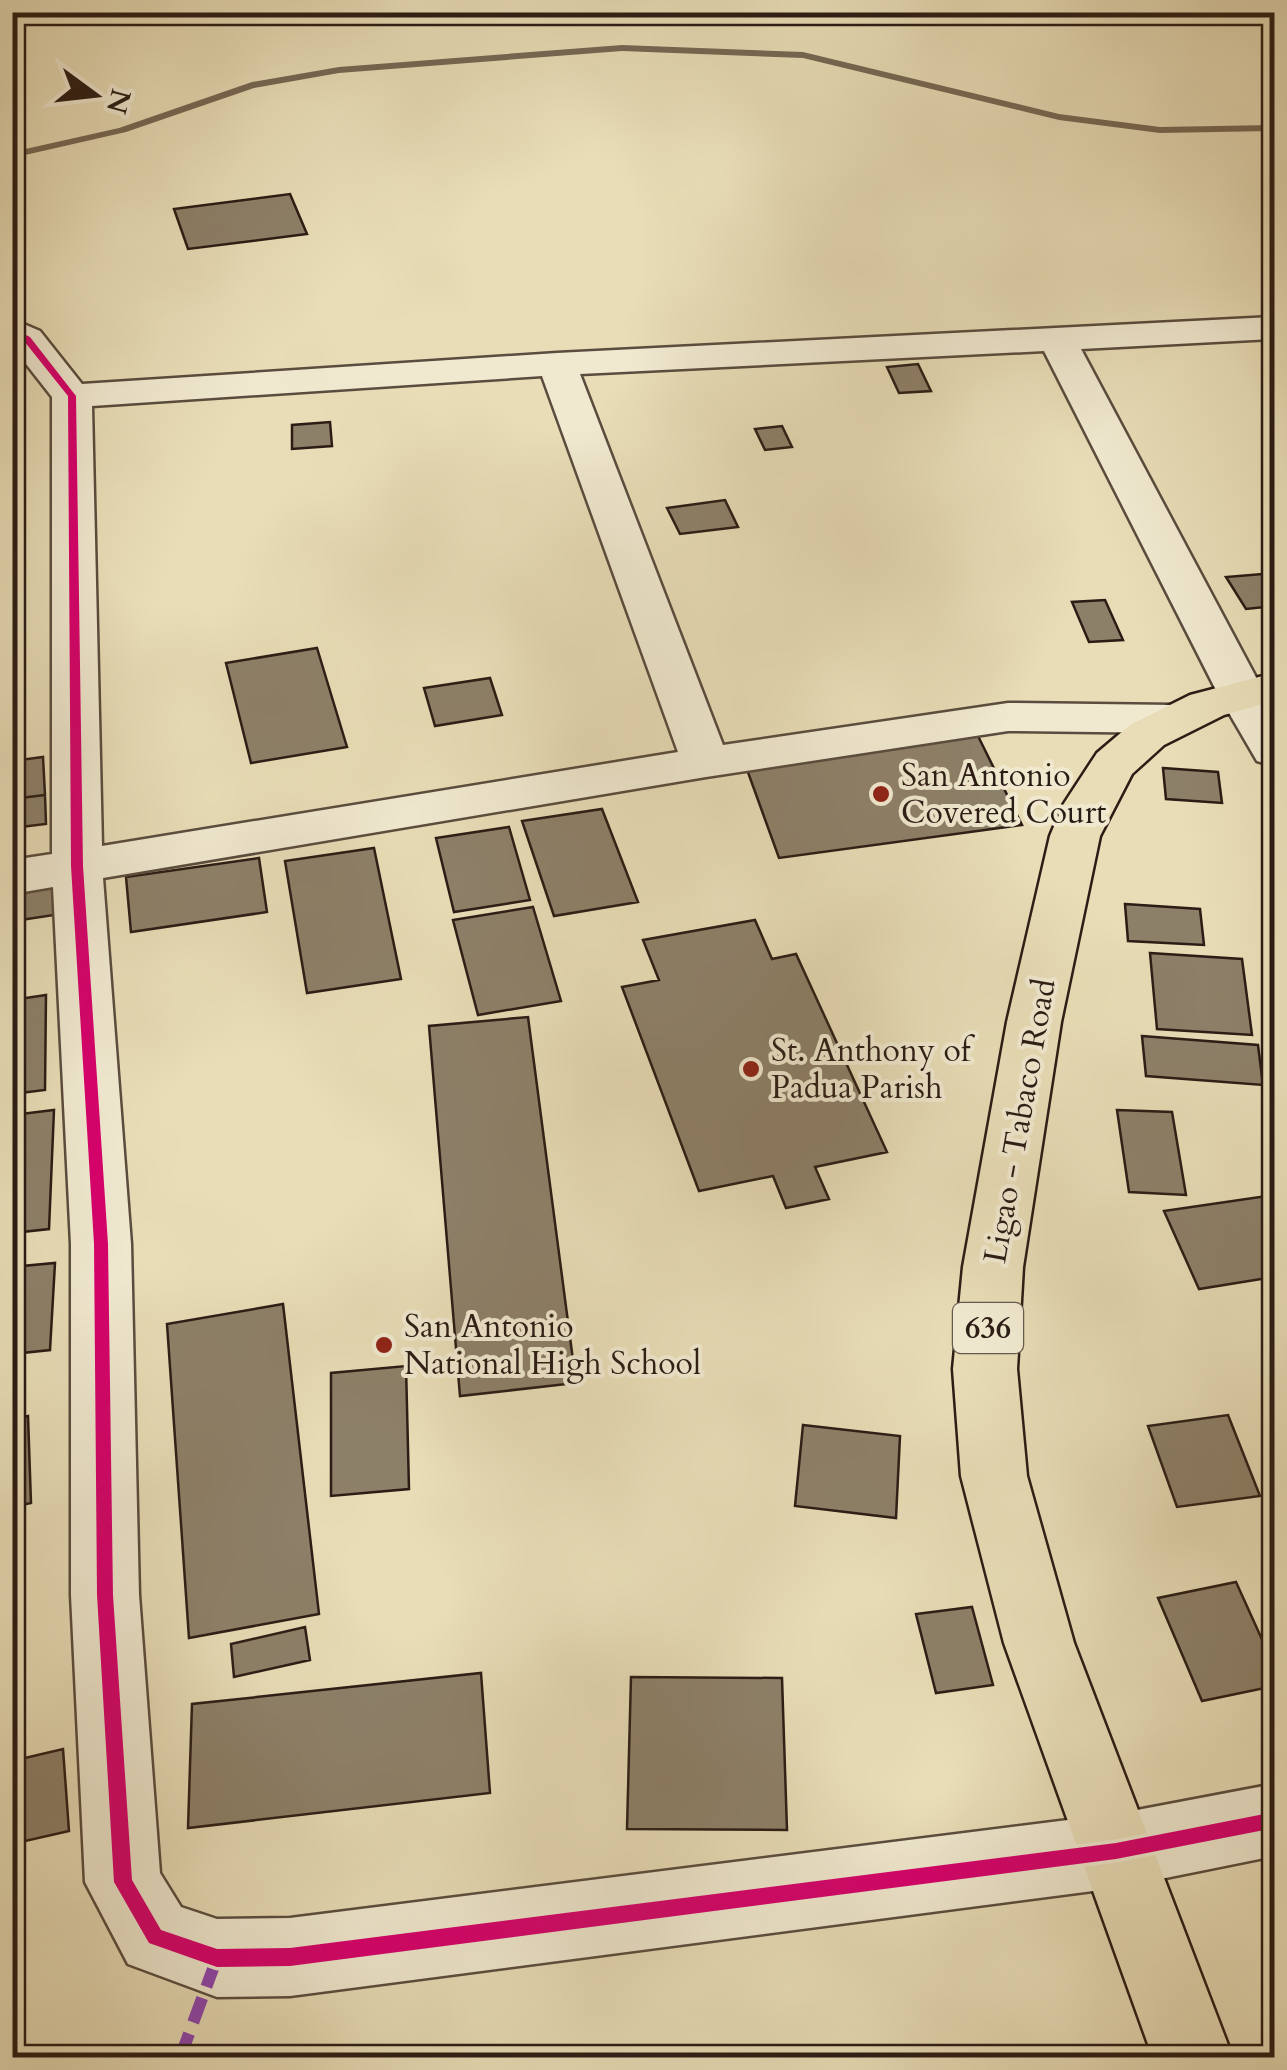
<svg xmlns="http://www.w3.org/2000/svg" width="1287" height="2070" viewBox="0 0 1287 2070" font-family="Cardo,serif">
<rect width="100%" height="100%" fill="#e8ddb7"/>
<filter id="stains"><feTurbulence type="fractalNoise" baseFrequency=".002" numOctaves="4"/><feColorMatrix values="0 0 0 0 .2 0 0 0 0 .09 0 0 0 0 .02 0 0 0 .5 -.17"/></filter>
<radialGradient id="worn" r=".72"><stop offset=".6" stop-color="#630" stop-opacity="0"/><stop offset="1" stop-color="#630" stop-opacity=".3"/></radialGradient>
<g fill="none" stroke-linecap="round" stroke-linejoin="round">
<path fill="#766855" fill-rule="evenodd" d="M622 45 803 52 1059 114 1160 127 1274 125V131L1160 133 1059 120 803 58 622 51 339 73 254 88 126 132 12 158V152L119 128 252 82 339 67Z"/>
</g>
<path fill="#8d8069" stroke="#2b1c15" stroke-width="2.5" d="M290 194 307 234 188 249 174 209Z
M918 364 931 391 899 393 887 367Z
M330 422 332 446 292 449V425Z
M782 426 792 447 765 450 755 429Z
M725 500 738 527 680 534 667 508Z
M1274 573V606L1246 609 1226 577Z
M1105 600 1123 640 1089 642 1072 602Z
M317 648 347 747 251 763 226 663Z
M490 678 502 715 435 726 424 688Z
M977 734 1022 825 779 858 745 764Z
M43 757 45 795 12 799V761Z
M1163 768 1218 772 1222 803 1166 799Z
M45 795 46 824 12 828V799Z
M602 809 638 902 554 916 522 821Z
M509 827 530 900 454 912 436 838Z
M374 848 401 979 307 993 285 861Z
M259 858 267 912 131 932 126 877Z
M53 877 54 915 14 921 13 882Z
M1125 904 1200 909 1204 945 1128 941Z
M533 907 561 1001 478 1015 453 920Z
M755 920 772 959 796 954 887 1152 815 1167 829 1199 786 1208 773 1176 699 1191 622 987 659 980 643 940Z
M1150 953 1242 959 1252 1035 1157 1029Z
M46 995 45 1090 12 1094V1000Z
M528 1017 576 1383 460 1396 429 1026Z
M1142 1036 1258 1045 1263 1085 1146 1076Z
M54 1110 49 1229 12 1233V1115Z
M1117 1110 1172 1112 1186 1195 1129 1192Z
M1274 1195V1277L1199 1289 1164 1211Z
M55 1263 50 1350 12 1354V1267Z
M283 1304 319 1614 189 1638 167 1324Z
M406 1366 409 1489 331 1496V1373Z
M1228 1415 1260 1496 1177 1507 1148 1426Z
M28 1416 31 1503 12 1507V1419Z
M803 1425 900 1436 896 1518 795 1506Z
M1236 1582 1274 1666V1686L1202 1701 1158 1598Z
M972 1607 993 1685 936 1693 916 1614Z
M305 1627 310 1660 234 1677 231 1644Z
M481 1673 490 1793 188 1828 192 1704Z
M631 1677 782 1678 787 1830 627 1829Z
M63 1749 69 1831 12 1844V1761Z"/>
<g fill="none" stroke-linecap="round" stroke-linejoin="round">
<defs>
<path id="minor" d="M1274 317V339L1081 349 1274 711V766L1257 761 1218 694 1044 351 580 374 723 745 1008 703 1174 705 1191 709 1198 719 1191 729 1174 733 1008 731 706 777 103 878 131 1244 139 1595 160 1873 181 1907 217 1919 290 1918 1116 1814 1274 1784V1856L1116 1888 290 1996 217 1997 128 1964 85 1882 71 1595V1244L53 887 12 894V860L52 854V397L12 346V319L40 331 82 384 557 353ZM542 376 678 752 102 846 92 406Z"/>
<path id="major" d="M1274 673V701L1224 715 1164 745 1132 774 1100 836 1061 1022 1023 1267 1017 1369 1027 1476 1074 1643 1233 2058H1153L1004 1643 961 1476 953 1369 963 1267 1007 1022 1050 836 1063 805 1097 753 1130 725 1190 695Z"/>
</defs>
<use href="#minor" stroke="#5a4c3e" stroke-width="5"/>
<use href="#major" stroke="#2b1c15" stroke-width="5"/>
<use href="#minor" fill="#f0e9d0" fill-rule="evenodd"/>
<use href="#major" fill="#e8ddb7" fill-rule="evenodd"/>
<path stroke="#8e44ad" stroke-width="12" stroke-dasharray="26 12" stroke-linecap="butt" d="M180 2058 217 1958"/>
<defs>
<path id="cycleway" d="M12 328 30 337 76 396 83 866 108 1244 113 1595 132 1880 161 1930 217 1949 290 1948 1116 1843 1274 1812V1828L1116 1859 290 1966 217 1967 149 1943 114 1882 97 1595 94 1244 71 866 68 396 24 341 12 334Z"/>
</defs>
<use href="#cycleway" stroke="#f0e9d0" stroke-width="7"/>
<use href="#cycleway" fill="#d6006c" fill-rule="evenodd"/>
</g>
<g fill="#8f2418" stroke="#f0e9d0" stroke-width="4">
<circle cx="881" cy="794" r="10"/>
<circle cx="751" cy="1069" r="10"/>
<circle cx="384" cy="1345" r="10"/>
</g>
<g text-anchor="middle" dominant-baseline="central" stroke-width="8" stroke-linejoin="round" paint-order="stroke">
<rect fill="#f0e9d0" stroke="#665a4d" stroke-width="2.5" x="953" y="1303" width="70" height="50" rx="8"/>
<g font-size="30" font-weight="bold" fill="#2b1c15">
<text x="988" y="1328">636</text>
</g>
<g font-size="32" fill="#2b1c15" stroke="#f0e9d0" text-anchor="start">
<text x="901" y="776">San Antonio<tspan x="901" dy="37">Covered Court</tspan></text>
<text x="771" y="1051">St. Anthony of<tspan x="771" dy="37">Padua Parish</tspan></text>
<text x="404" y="1327">San Antonio<tspan x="404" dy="37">National High School</tspan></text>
</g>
<g font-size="32" fill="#2b1c15" stroke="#f0e9d0">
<text transform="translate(1020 1121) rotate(-80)">Ligao - Tabaco Road</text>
</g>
</g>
<rect width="1287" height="2070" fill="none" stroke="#e8ddb7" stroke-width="50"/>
<rect x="15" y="15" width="1257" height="2040" fill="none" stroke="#2b1c15" stroke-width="5"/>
<rect x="25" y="25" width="1237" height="2020" fill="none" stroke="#2b1c15" stroke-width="2.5"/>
<g transform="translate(95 95) rotate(105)" stroke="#f0e9d0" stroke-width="8" paint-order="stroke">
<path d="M0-8L18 38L0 25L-18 38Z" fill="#2b1c15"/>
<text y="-15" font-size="28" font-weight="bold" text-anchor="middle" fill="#2b1c15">N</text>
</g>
<rect width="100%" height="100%" filter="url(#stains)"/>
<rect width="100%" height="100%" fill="url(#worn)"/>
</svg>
